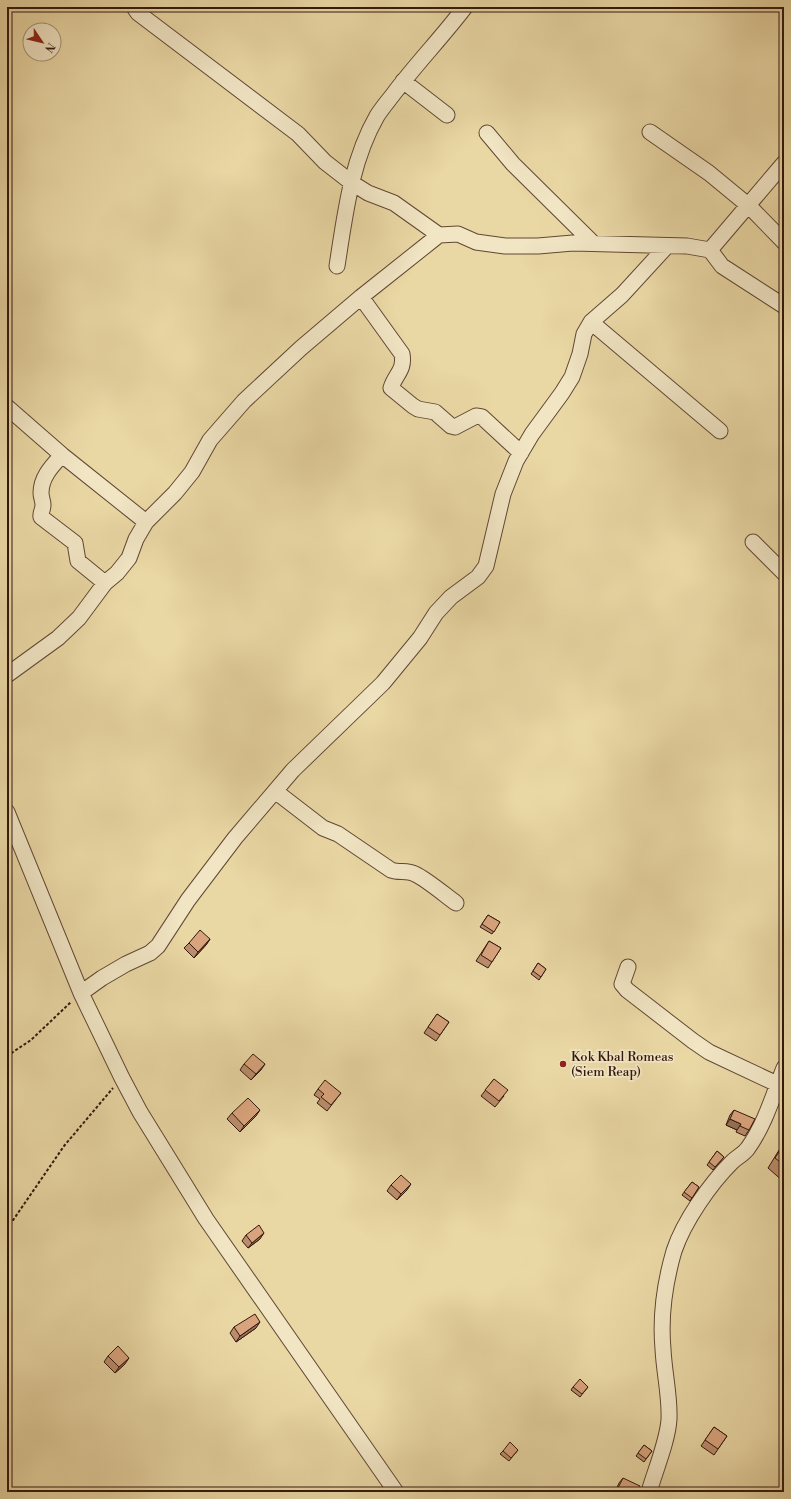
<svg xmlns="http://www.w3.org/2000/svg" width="791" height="1499" viewBox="0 0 791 1499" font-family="'Libre Bodoni',serif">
<rect width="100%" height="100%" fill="#e9d7a4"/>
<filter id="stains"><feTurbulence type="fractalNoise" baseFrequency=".005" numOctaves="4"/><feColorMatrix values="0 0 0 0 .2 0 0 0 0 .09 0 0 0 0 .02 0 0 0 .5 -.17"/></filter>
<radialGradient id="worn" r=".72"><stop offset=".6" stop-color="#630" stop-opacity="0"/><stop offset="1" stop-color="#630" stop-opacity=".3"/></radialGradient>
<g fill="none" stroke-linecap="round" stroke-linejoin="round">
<defs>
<path id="minor" d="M134 7 138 13 298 134 325 162 352 183 368 193 394 203 439 235
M403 81 447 115
M650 132 709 173 749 206 784 242
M487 133 513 164 594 244
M710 250 784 163
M337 266C345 215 351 161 377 116 382 108 389 100 395 92 417 63 443 36 465 7
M361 297 402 354C405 371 395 374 391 388L413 406 418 409 435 412 451 426 455 427 476 416 482 417 521 453
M591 322 720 431
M7 407 62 455C52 466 41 477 41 493 41 497 43 501 43 505 43 510 40 513 41 517L75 543 78 561 105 583
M62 455 146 522
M753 542 784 573
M7 675 58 638 79 618 105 583 117 573 129 558 136 539 146 522 175 493 192 472 210 440 244 401 301 348 361 297 439 235 458 234 476 242 505 246H538L573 243 687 246 710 250 722 266 784 306
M275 791 323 828 338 834 391 870C399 873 407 870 415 874 426 879 445 895 456 903
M7 812 81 993 122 1078 140 1112 206 1219 396 1492
M628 967 622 984 627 990 693 1041 709 1052 777 1084
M81 993 102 978 126 964 150 953 158 946 188 900 235 838 293 770 383 683 420 638 436 613 451 597 478 577 486 566 503 494 516 461 532 434 562 393 572 377 580 354 584 334 591 322 622 295 667 246
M649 1492C655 1471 668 1440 669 1419 670 1396 664 1372 663 1349 660 1316 665 1282 674 1251 684 1221 710 1184 732 1162 737 1157 744 1154 748 1148 765 1124 773 1096 784 1068"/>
</defs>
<use href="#minor" stroke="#604834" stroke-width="17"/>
<path stroke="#33180e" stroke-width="2" stroke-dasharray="3 2" stroke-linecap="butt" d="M7 1056 31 1040 71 1002
M7 1229 64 1146 113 1088"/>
<use href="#minor" stroke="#f1e5c4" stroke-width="15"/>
</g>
<path fill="#bb8d6c" stroke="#33180e" d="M488 915 500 922 492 934 480 927Z
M210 939 206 945 194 958 184 948 189 943Z
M489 941 501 948 488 968 476 961Z
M538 963 546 969 539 980 531 974Z
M437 1014 449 1022 436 1041 424 1033Z
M244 1064 261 1070 251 1080 240 1070Z
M494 1079 504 1096 495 1107 481 1096Z
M318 1089 341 1093 327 1111 317 1103 320 1099 314 1095Z
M734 1110 749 1130 745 1136 736 1132 737 1130 726 1125 730 1115Z
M232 1113 256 1116 240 1132 227 1119Z
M784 1142V1182L768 1168Z
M717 1151 724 1157 713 1170 707 1165Z
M692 1182 699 1187 690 1201 682 1195Z
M391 1185 407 1190 397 1200 387 1191Z
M246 1235 260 1239 248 1248 242 1241Z
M234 1327 256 1328 236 1342 230 1333Z
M108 1356 125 1364 115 1373 104 1362Z
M573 1387H588L580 1397 571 1390Z
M714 1427 727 1436 714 1455 701 1446Z
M644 1445 652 1451 644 1462 636 1456Z
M518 1450 509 1461 500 1454 503 1451Z
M623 1478 637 1492H615L619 1483Z"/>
<path fill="#987358" stroke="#33180e" d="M210 939 206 945 194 958 198 952Z
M265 1064 261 1070 251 1080 256 1074Z
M260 1110 256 1116 240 1132 244 1126Z
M730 1119 741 1124 737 1130 726 1125Z
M411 1184 407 1190 397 1200 401 1194Z
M264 1233 260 1239 248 1248 252 1243Z
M260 1322 256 1328 236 1342 240 1336Z
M129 1358 125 1364 115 1373 119 1367Z"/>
<path fill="#d9a47d" stroke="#33180e" d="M488 915 500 922 494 932 482 924Z
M200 930 210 939 198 952 189 943Z
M489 941 501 948 492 962 481 955Z
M538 963 546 969 541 977 533 971Z
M437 1014 449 1022 440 1035 428 1027Z
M253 1054 265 1064 256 1074 244 1064Z
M494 1079 508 1090 499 1101 485 1090Z
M325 1080 341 1093 331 1105 321 1097 324 1094 318 1089Z
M248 1098 260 1110 244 1126 232 1113Z
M734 1110 755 1119 749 1130 740 1126 741 1124 730 1119Z
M784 1144V1165L775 1158Z
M717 1151 724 1157 715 1167 709 1162Z
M401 1175 411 1184 401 1194 391 1185Z
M692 1182 699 1187 692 1198 684 1192Z
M259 1225 264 1233 252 1243 246 1235Z
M255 1314 260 1322 240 1336 234 1327Z
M118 1346 129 1358 119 1367 108 1356Z
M580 1379 588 1387 582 1394 573 1387Z
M714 1427 727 1436 718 1449 705 1440Z
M510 1442 518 1450 511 1458 503 1451Z
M644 1445 652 1451 646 1459 638 1453Z
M623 1478 640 1486 637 1492H628L618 1488Z"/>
<circle fill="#8f2418" stroke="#f1e5c4" stroke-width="1.5" cx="563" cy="1064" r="4"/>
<g text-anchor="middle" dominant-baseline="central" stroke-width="3.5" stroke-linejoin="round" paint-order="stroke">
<g font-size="13" fill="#33180e" stroke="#f1e5c4" text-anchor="start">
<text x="571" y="1057">Kok Kbal Romeas<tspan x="571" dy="15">(Siem Reap)</tspan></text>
</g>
</g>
<rect width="791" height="1499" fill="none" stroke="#e9d7a4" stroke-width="24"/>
<rect x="8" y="8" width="775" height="1483" fill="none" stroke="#33180e" stroke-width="2"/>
<rect x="12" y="12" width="767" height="1475" fill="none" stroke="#33180e"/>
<g transform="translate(42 42) rotate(125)"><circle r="19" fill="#f1e5c4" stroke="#a5937b"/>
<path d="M0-3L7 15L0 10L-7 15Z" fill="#8f2418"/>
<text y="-6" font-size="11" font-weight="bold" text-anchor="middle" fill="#33180e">N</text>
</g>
<rect width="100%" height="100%" filter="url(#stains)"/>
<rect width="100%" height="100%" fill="url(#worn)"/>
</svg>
